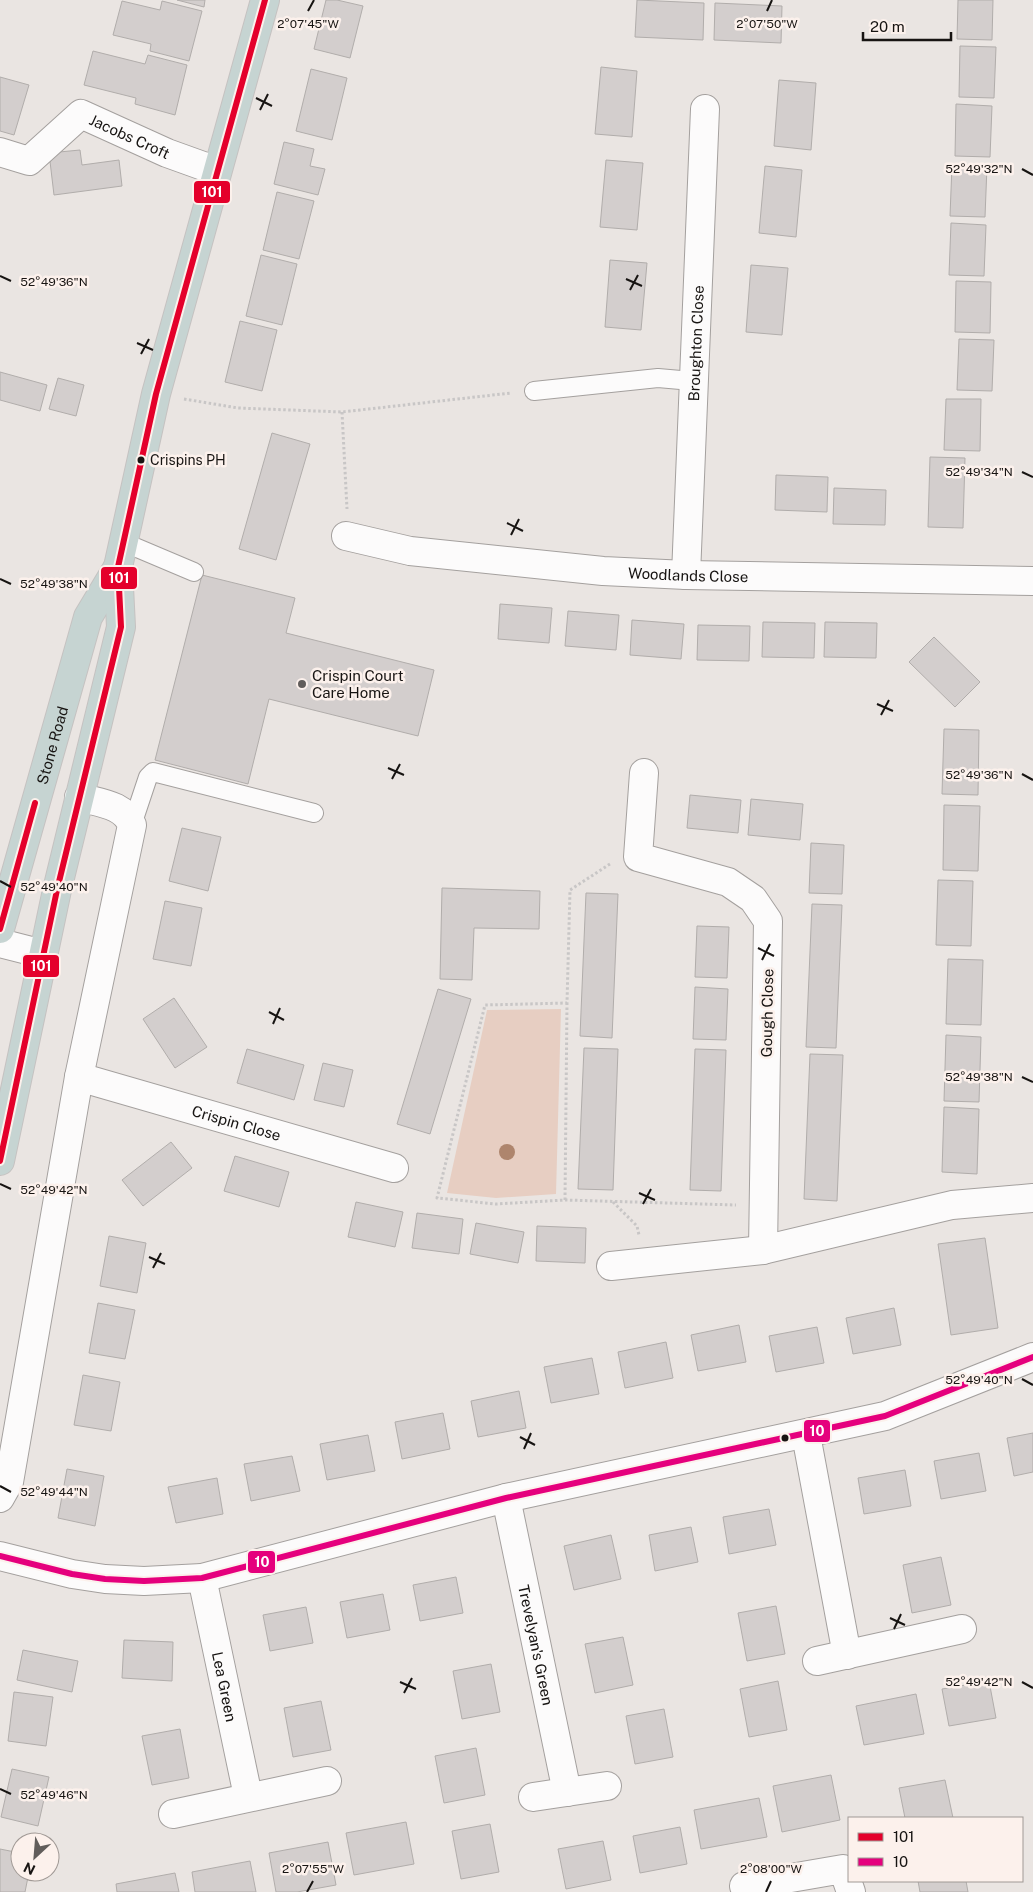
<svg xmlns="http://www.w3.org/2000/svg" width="1033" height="1892" viewBox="0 0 1033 1892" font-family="'Public Sans',sans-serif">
<rect width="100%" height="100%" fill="#eae5e2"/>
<path fill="#e7cec2" d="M561 1009 556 1194 496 1198 447 1193 487 1010Z"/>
<path fill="#d3cecd" stroke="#b1adab" d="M177 0H205L204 7Z
M326 0H337L363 6 350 58 314 49Z
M637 0 704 3 703 40 635 37Z
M958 0H993L992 40 957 39Z
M122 1 160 10 162 1 202 11 189 61 150 51 151 44 113 35Z
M715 3 782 6 781 43 714 40Z
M960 46 996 47 994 98 959 97Z
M93 51 145 64 148 55 187 65 175 115 135 104 136 98 84 85Z
M601 67 637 71 632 137 595 134Z
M311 69 347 78 332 140 296 131Z
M0 77 29 85 14 135 0 131Z
M779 80 816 83 811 150 774 146Z
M956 104 992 106 990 157 955 156Z
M284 142 314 149 310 166 325 169 318 195 274 184Z
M80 150 82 165 119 160 122 186 54 195 49 153Z
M606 160 643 163 637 230 600 227Z
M952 165 987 166 985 217 950 216Z
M765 166 802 170 796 237 759 233Z
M277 192 314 201 299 259 263 250Z
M951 223 986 225 984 276 949 275Z
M261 255 297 264 282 325 246 316Z
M610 260 647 263 641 330 605 327Z
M751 265 788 268 782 335 746 332Z
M956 281 991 282 990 333 955 332Z
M240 321 277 330 262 391 225 382Z
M959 339 994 340 992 391 957 390Z
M0 372 47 385 40 411 0 400Z
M58 378 84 385 76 416 49 409Z
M946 399H981L980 451 944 450Z
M272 433 310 444 276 560 239 549Z
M930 457 965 458 963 528 928 527Z
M776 475 828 477 827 512 775 510Z
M834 488 886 490 885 525 833 524Z
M202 575 295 598 286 633 434 670 418 736 269 699 248 784 155 760Z
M500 604 552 608 549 643 498 639Z
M568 611 619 615 616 650 565 646Z
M632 620 684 624 681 659 630 655Z
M763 622 815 623 814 658 762 657Z
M825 622 877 623 876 658 824 657Z
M698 625 750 626 749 661 697 660Z
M934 637 980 682 955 707 909 662Z
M944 729 979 730 978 795 942 794Z
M690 795 741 800 738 833 687 828Z
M751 799 803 804 800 840 748 835Z
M944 805 980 806 978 871 943 870Z
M182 828 221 837 208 891 169 881Z
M811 843 844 845 842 894 809 893Z
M938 880 973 881 971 946 936 945Z
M442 888 540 891 539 929 474 928 472 980 440 979Z
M586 893 618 894 612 1038 580 1036Z
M165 901 202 908 191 966 153 959Z
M812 904 842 905 836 1048 806 1047Z
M697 926 729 927 727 978 695 977Z
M948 959 983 960 981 1025 946 1024Z
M695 987 728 989 726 1040 693 1039Z
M438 989 471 999 430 1134 397 1124Z
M174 998 207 1047 175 1068 143 1019Z
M946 1035 981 1037 979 1102 944 1101Z
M584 1048 618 1049 613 1190 578 1189Z
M247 1049 304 1065 294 1100 237 1083Z
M695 1049 726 1050 721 1191 690 1190Z
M810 1054 843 1055 837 1201 804 1199Z
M323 1063 353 1070 344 1107 314 1100Z
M944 1107 979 1109 977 1174 942 1172Z
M171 1142 192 1168 143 1206 122 1180Z
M235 1156 289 1172 279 1207 224 1191Z
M356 1202 403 1212 395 1247 348 1237Z
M417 1213 463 1219 459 1254 412 1248Z
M476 1223 524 1232 518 1263 470 1254Z
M537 1226 586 1228 585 1263 536 1261Z
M109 1236 146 1243 137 1293 100 1286Z
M985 1238 998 1328 951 1335 938 1244Z
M98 1303 135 1310 125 1359 89 1353Z
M894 1308 901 1345 853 1354 846 1318Z
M739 1325 746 1362 698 1371 691 1335Z
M817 1327 824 1363 776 1372 769 1336Z
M666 1342 673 1378 625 1388 618 1352Z
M592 1358 599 1394 551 1403 544 1367Z
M83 1375 120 1382 111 1431 74 1425Z
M519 1391 526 1428 478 1437 471 1401Z
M443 1413 450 1449 402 1459 395 1422Z
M1033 1433V1472L1014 1476 1007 1438Z
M368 1435 375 1471 327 1480 320 1444Z
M979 1453 986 1491 941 1499 934 1461Z
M292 1456 300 1491 251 1501 244 1464Z
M67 1469 104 1476 95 1526 58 1518Z
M905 1470 911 1506 864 1514 858 1478Z
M217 1478 223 1514 176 1523 168 1487Z
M769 1509 776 1545 729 1554 723 1517Z
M691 1527 698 1562 655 1571 649 1535Z
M611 1535 621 1579 574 1590 564 1546Z
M941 1557 951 1605 912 1613 903 1565Z
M456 1577 463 1613 420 1621 413 1585Z
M383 1594 390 1630 347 1638 340 1602Z
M776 1606 785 1654 747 1661 738 1613Z
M306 1607 313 1643 270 1651 263 1615Z
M623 1637 633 1685 595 1693 585 1644Z
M124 1640 173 1642 172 1681 122 1678Z
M23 1650 78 1661 72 1692 17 1680Z
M491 1664 500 1712 462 1719 453 1671Z
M778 1681 787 1730 749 1737 740 1689Z
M989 1681 996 1718 949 1726 942 1689Z
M14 1692 53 1697 46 1746 8 1741Z
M916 1694 924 1734 864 1745 856 1706Z
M321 1701 331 1750 293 1757 284 1708Z
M664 1709 673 1757 635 1764 626 1716Z
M180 1729 189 1778 152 1785 142 1736Z
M476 1748 485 1795 444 1803 435 1756Z
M12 1769 49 1777 38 1826 1 1817Z
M831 1775 840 1820 782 1832 773 1786Z
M945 1780 953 1818H905L899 1788Z
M759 1798 767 1837 701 1849 694 1810Z
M406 1822 414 1864 354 1875 346 1833Z
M490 1824 499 1872 461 1879 452 1831Z
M680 1827 687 1864 640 1873 633 1836Z
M603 1841 611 1880 566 1889 558 1849Z
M328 1842 336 1885 297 1892H276L269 1853Z
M0 1849 20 1853V1872H29L25 1892H0Z
M250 1861 256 1892H195L192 1872Z
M175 1873 179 1892H117L116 1884Z
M918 1881H966L968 1892H920Z"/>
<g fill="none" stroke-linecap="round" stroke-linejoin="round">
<defs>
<path id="lane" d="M534 391 658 378 692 381
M123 542 194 572
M132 825 148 777 153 772 314 813"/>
<g id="street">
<path id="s1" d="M0 152 29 161 81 114 167 153 217 171"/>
<path id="s2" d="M346 536 410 551 603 571 686 575 1033 581"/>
<path id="s3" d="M686 575 705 109"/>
<path d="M644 773 638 857 728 882 753 899 768 921 763 1250"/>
<path d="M0 943 43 954"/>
<path id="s4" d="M79 1077 394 1168"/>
<path d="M611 1266 763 1250 952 1205 1033 1198"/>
<path d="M806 1435 847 1655"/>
<path d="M0 1498 9 1482 79 1077 132 825C124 804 99 803 79 797"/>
<path id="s5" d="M506 1498 567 1792"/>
<path d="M0 1556 72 1574 105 1579 144 1581 202 1578 506 1498 885 1416 1033 1357"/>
<path id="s6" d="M202 1578 248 1796"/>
<path d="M817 1661 962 1629"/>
<path d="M533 1797 607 1786"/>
<path d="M173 1814 327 1781"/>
<path d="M744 1886 843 1869 851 1892"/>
</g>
<g id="highway">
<path id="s7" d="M0 929 88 617 118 567"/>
<path d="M0 1161 57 890 121 627 118 567 156 394 265 0"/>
</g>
</defs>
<use href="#lane" stroke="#a4a09e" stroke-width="20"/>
<use href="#street" stroke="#a4a09e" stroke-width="30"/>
<use href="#highway" stroke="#c5c2c1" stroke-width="30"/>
<path stroke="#c8c6c6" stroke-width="3" stroke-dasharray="2.5 2.5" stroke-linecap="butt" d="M184 399 238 408 342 412 511 393
M342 412 347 509
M610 864 570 890 567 1003 485 1005 437 1198 496 1204 565 1200 736 1205
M565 1200 567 1003
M613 1202 637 1226 639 1235"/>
<use href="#lane" stroke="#fcfbfb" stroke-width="18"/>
<use href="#street" stroke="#fcfbfb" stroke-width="28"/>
<use href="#highway" stroke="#c6d4d2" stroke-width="28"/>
<defs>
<path id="bus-1" d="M0 929 35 803
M0 1161 57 890 121 627 118 567 156 394 265 0"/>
<path id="bus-2" d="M0 1556 72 1574 105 1579 144 1581 202 1578 506 1498 885 1416 1033 1357"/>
</defs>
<use href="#bus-1" stroke="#fcf1ec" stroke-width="10"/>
<use href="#bus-2" stroke="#fcf1ec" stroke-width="10"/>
<use href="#bus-1" stroke="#e4002b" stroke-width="6"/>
<use href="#bus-2" stroke="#e5007d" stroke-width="6"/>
</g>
<circle fill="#ae856d" cx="507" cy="1152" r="8"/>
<path fill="none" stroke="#171412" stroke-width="2" d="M308 11 314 0M767 11 772 0M256 98 272 106M260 110 268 94M1022 169 1033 175M0 276 11 281M626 279 642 286M630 290 638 275M137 343 153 350M141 354 149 339M1022 472 1033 477M507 523 523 531M511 535 519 519M0 579 11 584M877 704 893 711M881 715 889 700M388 768 404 775M1022 774 1033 780M392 779 400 764M0 881 11 887M758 948 774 956M762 960 770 944M269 1012 284 1020M273 1024 280 1008M1022 1077 1033 1082M0 1184 11 1189M639 1193 655 1200M643 1204 651 1189M149 1257 165 1264M153 1268 161 1253M1022 1379 1033 1385M520 1437 535 1445M524 1449 531 1433M0 1486 11 1492M890 1618 905 1625M894 1629 901 1614M400 1682 416 1689M1022 1682 1033 1688M404 1693 412 1678M0 1789 11 1794M307 1892 313 1881M766 1892 771 1881"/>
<g fill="#171412" stroke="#fcf1ec" stroke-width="2">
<circle cx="141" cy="460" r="4.5"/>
<circle cx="785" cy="1438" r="4.5"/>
</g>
<circle fill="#615d5b" stroke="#fcf1ec" stroke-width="2" cx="302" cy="684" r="5"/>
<g text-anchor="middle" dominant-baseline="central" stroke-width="5" stroke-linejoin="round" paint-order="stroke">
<g font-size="14" fill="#171412" stroke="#fcf1ec" text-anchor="start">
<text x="150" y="460">Crispins PH</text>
</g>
<g font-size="15" fill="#171412" stroke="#fcf1ec">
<text stroke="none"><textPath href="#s1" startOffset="154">Jacobs Croft</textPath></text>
<text stroke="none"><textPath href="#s3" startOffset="232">Broughton Close</textPath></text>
<text stroke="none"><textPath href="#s2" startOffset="345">Woodlands Close</textPath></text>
<text stroke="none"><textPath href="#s7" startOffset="191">Stone Road</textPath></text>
<text transform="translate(767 1013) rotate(-89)">Gough Close</text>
<text stroke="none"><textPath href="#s4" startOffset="164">Crispin Close</textPath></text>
<text stroke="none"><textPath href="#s5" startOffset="150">Trevelyan's Green</textPath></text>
<text stroke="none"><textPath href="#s6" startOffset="111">Lea Green</textPath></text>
</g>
<g font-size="15" fill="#171412" stroke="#fcf1ec" text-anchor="start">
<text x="312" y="675">Crispin Court<tspan x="312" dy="17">Care Home</tspan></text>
</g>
</g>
<g font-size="12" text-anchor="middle" fill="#171412" stroke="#fcf1ec" stroke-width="5" stroke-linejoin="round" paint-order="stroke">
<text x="308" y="28">2°07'45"W</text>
<text x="767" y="28">2°07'50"W</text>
<text x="979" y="173">52°49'32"N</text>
<text x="54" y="286">52°49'36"N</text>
<text x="979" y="476">52°49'34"N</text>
<text x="54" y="588">52°49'38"N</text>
<text x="979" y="779">52°49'36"N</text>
<text x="54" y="891">52°49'40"N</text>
<text x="979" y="1081">52°49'38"N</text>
<text x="54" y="1194">52°49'42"N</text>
<text x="979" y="1384">52°49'40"N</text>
<text x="54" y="1496">52°49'44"N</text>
<text x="979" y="1686">52°49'42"N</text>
<text x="54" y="1799">52°49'46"N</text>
<text x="313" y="1873">2°07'55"W</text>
<text x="771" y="1873">2°08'00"W</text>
</g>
<g stroke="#fcf1ec" stroke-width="2">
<rect x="193" y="180" width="38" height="24" rx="5" fill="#e4002b"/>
<rect x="100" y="566" width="38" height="24" rx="5" fill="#e4002b"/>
<rect x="22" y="954" width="38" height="24" rx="5" fill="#e4002b"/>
<rect x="803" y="1419" width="28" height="24" rx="5" fill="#e5007d"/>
<rect x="247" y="1550" width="29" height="24" rx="5" fill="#e5007d"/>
</g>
<g font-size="14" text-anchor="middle" font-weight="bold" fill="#fff">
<text x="212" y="197">101</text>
<text x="119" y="583">101</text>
<text x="41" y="971">101</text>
<text x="817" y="1436">10</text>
<text x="262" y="1567">10</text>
</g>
<rect x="848" y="1817" width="175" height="65" fill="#fcf1ec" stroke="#a09995"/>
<rect x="858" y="1833" width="25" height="8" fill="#e4002b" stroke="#a09995"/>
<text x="893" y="1842" font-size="15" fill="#171412">101</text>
<rect x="858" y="1858" width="25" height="8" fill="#e5007d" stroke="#a09995"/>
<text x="893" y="1867" font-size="15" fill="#171412">10</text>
<g transform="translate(35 1857) rotate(206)"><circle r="24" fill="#fcf1ec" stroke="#a09995"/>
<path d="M0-4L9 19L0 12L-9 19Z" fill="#615d5b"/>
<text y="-8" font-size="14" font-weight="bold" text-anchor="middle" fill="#171412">N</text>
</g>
<path d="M863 32v8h88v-8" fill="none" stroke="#171412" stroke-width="2.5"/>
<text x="870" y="32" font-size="15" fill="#171412" stroke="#fcf1ec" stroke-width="4" paint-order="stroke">20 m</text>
</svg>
